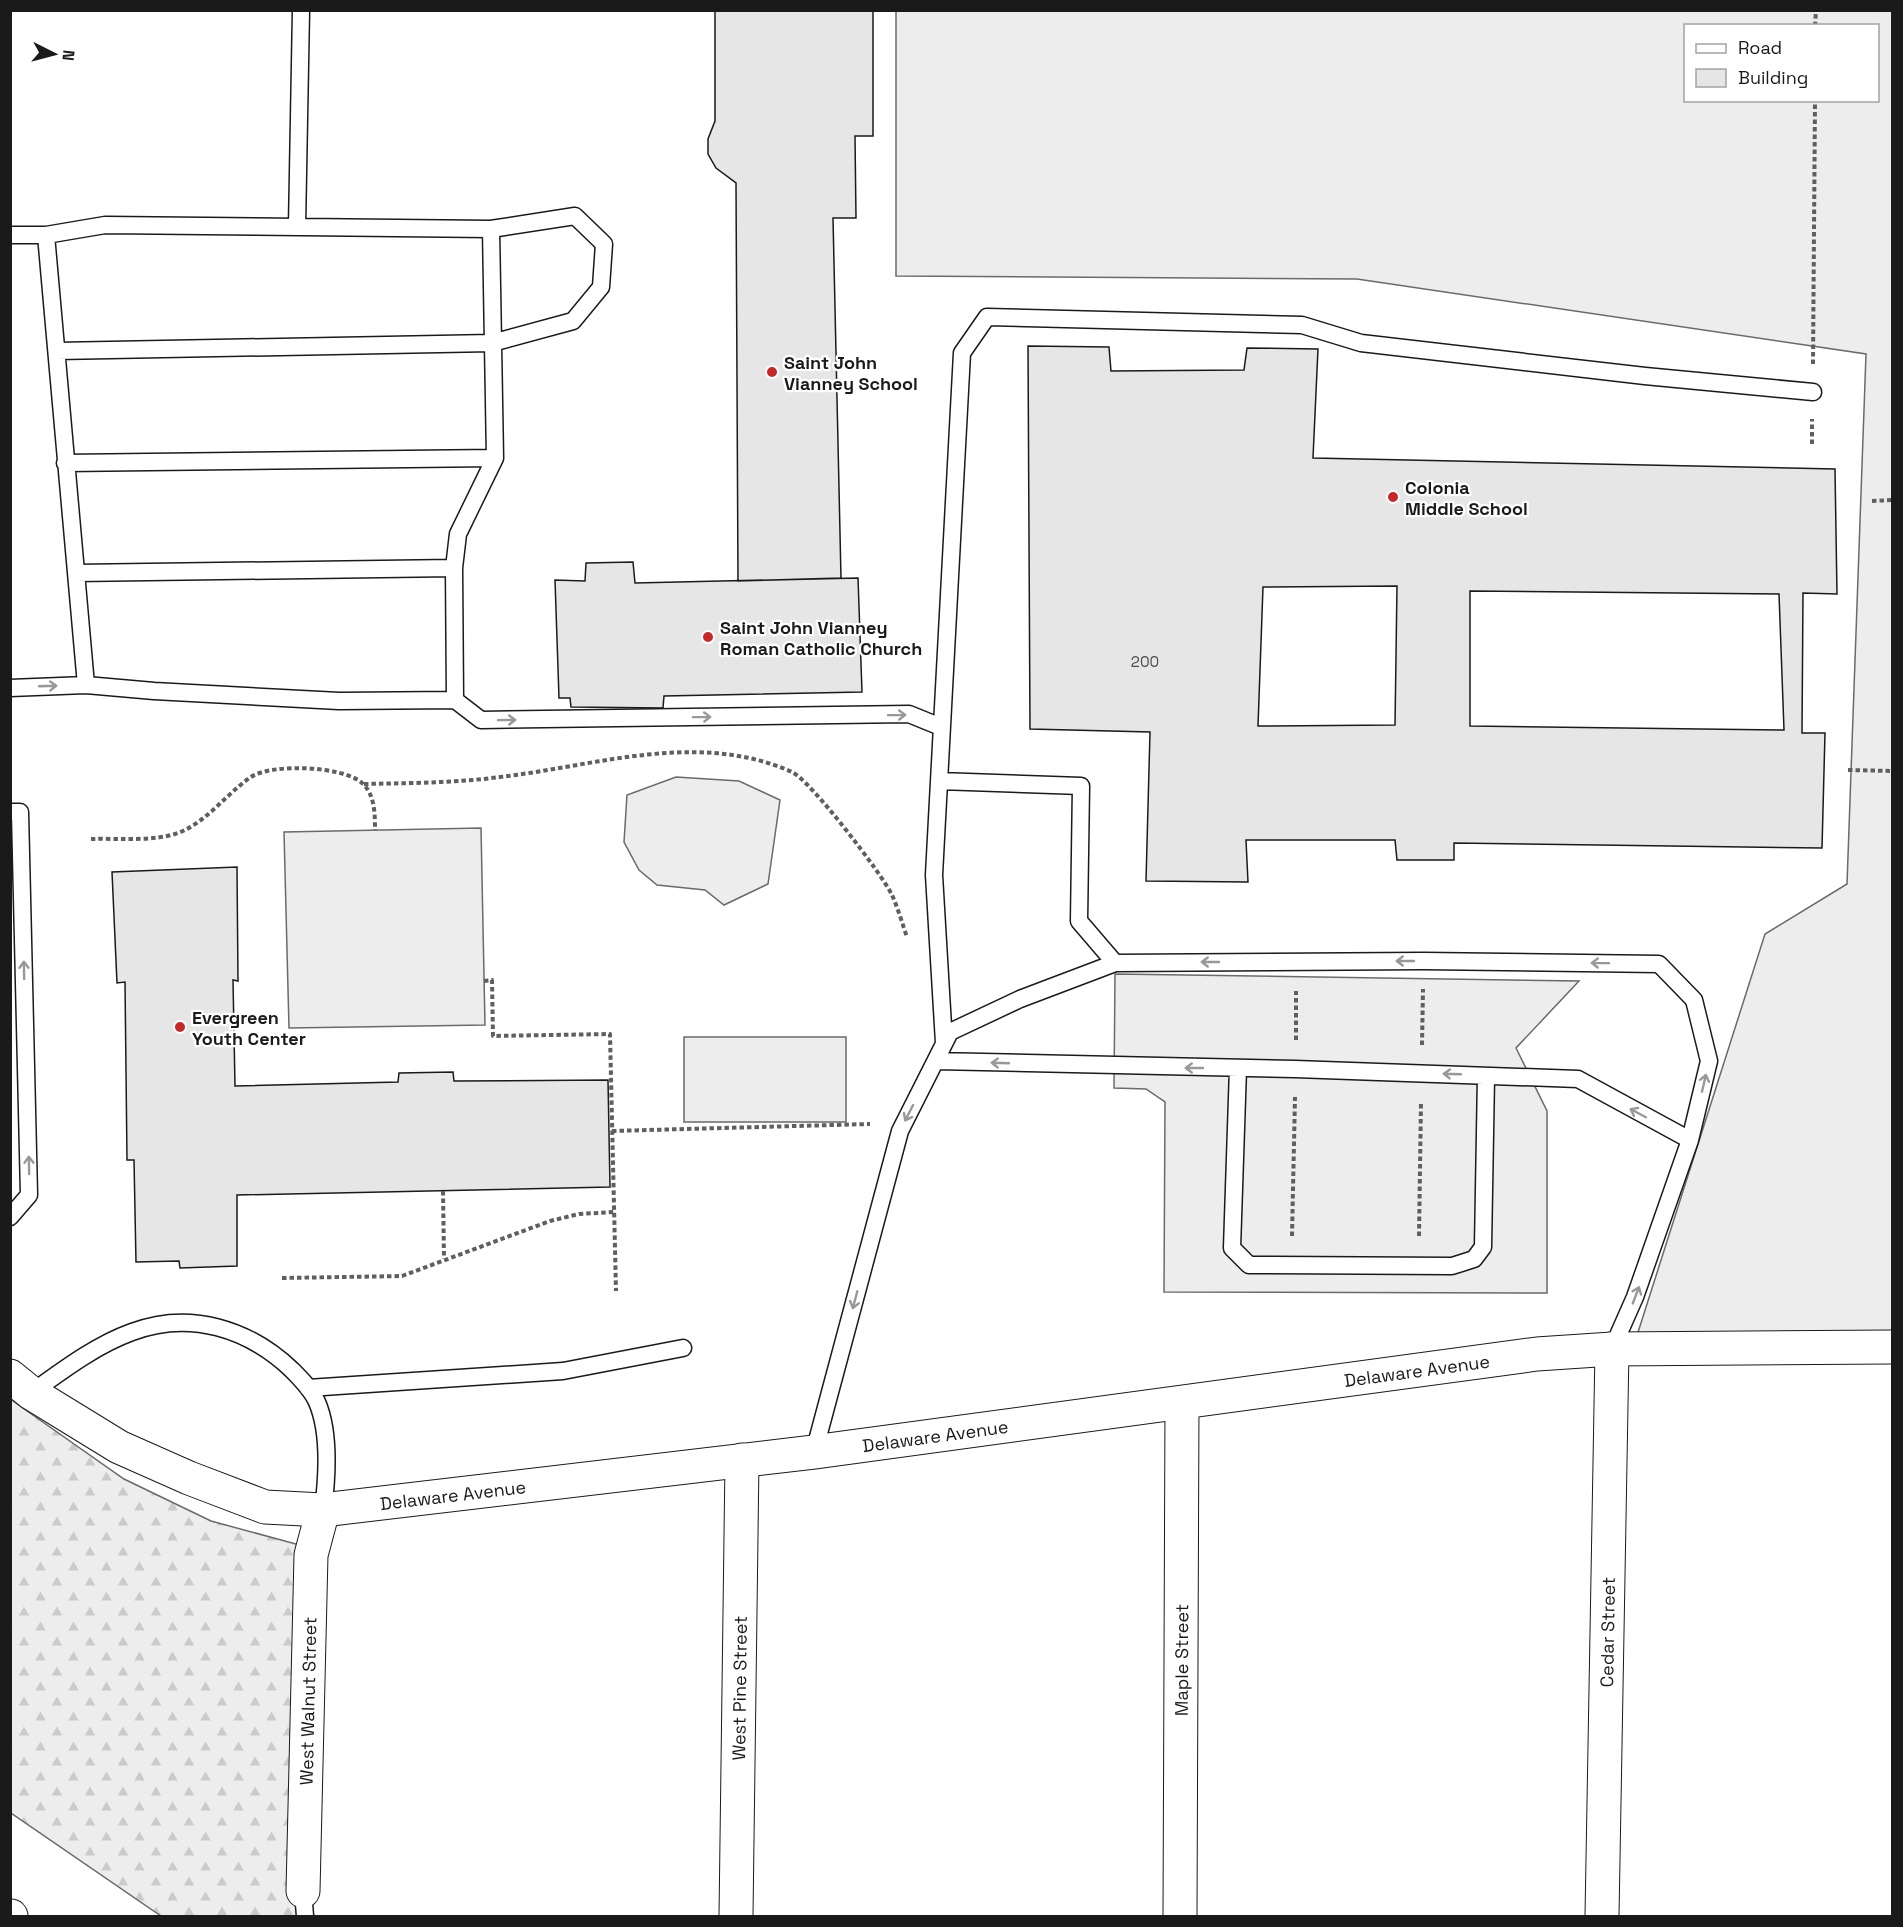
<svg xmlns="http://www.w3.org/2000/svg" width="1903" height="1927" viewBox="0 0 1903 1927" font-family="'Space Grotesk',sans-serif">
<defs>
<pattern id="forest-firs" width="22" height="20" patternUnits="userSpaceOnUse" patternTransform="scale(1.5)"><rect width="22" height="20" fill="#ededed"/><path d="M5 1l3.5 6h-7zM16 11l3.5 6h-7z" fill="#cbcbcb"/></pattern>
</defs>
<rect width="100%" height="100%" fill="#fff"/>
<path fill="#ededed" stroke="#6a6a6a" stroke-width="1.5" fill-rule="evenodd" d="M896 11H1892V1348H1633L1765 934 1847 884 1866 354 1357 279 896 276ZM1686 26H1878V100H1686Z
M676 777 739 781 780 800 768 884 724 905 705 890 657 885 639 870 624 842 627 795Z
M481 828 485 1025 289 1028 284 832Z
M1115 974 1579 981 1516 1048 1547 1111V1293L1164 1292 1165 1102 1146 1089 1114 1088Z
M684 1037H846V1122H684Z"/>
<path fill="url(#forest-firs)" stroke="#6a6a6a" stroke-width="1.5" d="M10 1399 124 1479 211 1521 307 1547 296 1904 315 1916H161L11 1813Z"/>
<path fill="#e6e6e6" stroke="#1a1a1a" stroke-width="1.5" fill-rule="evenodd" d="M715 10H873V136H855L856 218H833L841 578 738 581 736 183 716 168 708 154V139L715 121Z
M1028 346 1109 347 1111 371 1244 370 1247 348 1318 349 1313 458 1835 469 1837 594 1803 593 1802 733H1825L1822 848 1454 843V860H1397L1395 840H1246L1248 882 1146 881 1150 732 1030 729ZM1397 586 1395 725 1258 726 1263 587ZM1470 591 1779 594 1784 730 1470 726Z
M633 562 635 583 858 578 862 692 664 696 663 708 571 707 570 698H559L555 580 585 581 586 563Z
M237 867 238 981 233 980 235 1086 398 1082 399 1073 453 1072 454 1081 608 1080 610 1187 237 1195V1266L180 1268 179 1261 136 1262 134 1160H127L125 982 117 983 112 872Z"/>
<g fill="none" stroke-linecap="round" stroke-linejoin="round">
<defs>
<path id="lane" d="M297 227 301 10
M10 235H46L105 225 491 229 495 458 458 534 454 568 455 700 339 701 154 691 86 685 10 688
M46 235 86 685
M57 351 492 343 573 321 601 287 604 244 575 216 491 229
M65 463 495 458
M76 573 454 568
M455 700 481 720 909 714 941 727
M939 781 1081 786 1079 921 1115 963
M10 812H20L29 1195 10 1217
M944 1043 934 875 962 353 987 317 1302 325 1361 343 1645 376 1813 392
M936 1061 1295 1069 1578 1079 1690 1140
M1238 1068 1232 1248 1249 1265 1452 1266 1474 1259 1483 1247 1486 1076
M308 1388 563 1371 683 1348
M31 1393C63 1370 96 1345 132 1332 190 1310 249 1329 292 1370 301 1379 312 1390 317 1402 330 1432 327 1479 323 1510
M814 1452 900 1131 950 1032 1020 999 1115 963 1423 961 1659 964 1694 1000 1709 1061 1690 1140 1635 1297 1612 1349
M303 1891 305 1916"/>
<g id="street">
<path id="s1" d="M10 1376 31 1393 119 1447 189 1478 265 1507 323 1510 814 1452 1537 1354 1612 1349 1892 1347"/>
<path id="s2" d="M303 1891 311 1555 323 1510"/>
<path id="s3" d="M736 1916 742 1460"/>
<path id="s4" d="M1180 1916 1182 1403"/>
<path id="s5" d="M1602 1916 1612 1349"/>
</g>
<path id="highway" d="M10 1916H11"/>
</defs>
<use href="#lane" stroke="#1a1a1a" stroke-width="19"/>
<use href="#street" stroke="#1a1a1a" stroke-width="35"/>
<use href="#highway" stroke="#1a1a1a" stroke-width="35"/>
<path stroke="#5f5f5f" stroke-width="4" stroke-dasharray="4.5 3" stroke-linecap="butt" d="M1815 26 1816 10
M1813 364 1815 100
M1812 444V419
M1872 501 1892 500
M1848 770 1892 771
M364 784C409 783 455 783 500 777 596 766 698 730 792 772 810 780 882 874 892 895 898 908 902 923 907 937
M91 839C118 838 153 842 178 833 207 822 226 794 251 777 272 763 343 766 362 783 375 794 375 815 375 830
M484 981 492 980 493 1036 610 1034 616 1291
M1296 1040V991
M1422 1045 1423 989
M612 1131 870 1124
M443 1191 444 1259
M1292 1236 1295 1097
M1419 1236 1421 1102
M282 1278 402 1276 550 1221 579 1214 614 1212"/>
<use href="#lane" stroke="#fff" stroke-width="16"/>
<use href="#street" stroke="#fff" stroke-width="33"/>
<use href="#highway" stroke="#fff" stroke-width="33"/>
</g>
<defs><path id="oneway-shaft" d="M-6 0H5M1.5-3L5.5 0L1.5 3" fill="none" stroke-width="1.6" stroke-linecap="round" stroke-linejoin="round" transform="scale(1.5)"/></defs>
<g stroke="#989898">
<use href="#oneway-shaft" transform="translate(48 686) rotate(-2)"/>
<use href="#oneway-shaft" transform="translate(897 715) rotate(-1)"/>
<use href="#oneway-shaft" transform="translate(702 717) rotate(-1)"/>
<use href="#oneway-shaft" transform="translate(507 720) rotate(-1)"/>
<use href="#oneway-shaft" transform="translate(1405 961) rotate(180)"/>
<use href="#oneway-shaft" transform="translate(1210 962) rotate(180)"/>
<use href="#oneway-shaft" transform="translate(1600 963) rotate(-179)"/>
<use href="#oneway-shaft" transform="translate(24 970) rotate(-91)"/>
<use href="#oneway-shaft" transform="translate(1000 1063) rotate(-178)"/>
<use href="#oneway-shaft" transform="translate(1194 1068) rotate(-180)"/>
<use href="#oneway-shaft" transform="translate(1452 1074) rotate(-178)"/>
<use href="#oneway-shaft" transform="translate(1704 1083) rotate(-77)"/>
<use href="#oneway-shaft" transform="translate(909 1113) rotate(117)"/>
<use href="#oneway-shaft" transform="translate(1638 1113) rotate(-152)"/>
<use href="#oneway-shaft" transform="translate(29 1165) rotate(-91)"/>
<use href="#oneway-shaft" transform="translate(1636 1295) rotate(-69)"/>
<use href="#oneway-shaft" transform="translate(855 1300) rotate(105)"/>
</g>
<g fill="#c62828" stroke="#fff" stroke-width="2">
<circle cx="772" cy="372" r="6"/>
<circle cx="1393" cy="497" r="6"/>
<circle cx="708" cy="637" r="6"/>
<circle cx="180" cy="1027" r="6"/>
</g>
<g text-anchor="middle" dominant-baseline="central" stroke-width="4.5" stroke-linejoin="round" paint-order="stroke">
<g font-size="15" fill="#4d4d4d">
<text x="1145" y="661">200</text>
</g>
<g font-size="18" font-weight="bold" fill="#1a1a1a" stroke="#fff" text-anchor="start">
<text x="784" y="362">Saint John<tspan x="784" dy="21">Vianney School</tspan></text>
<text x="1405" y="487">Colonia<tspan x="1405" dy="21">Middle School</tspan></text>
<text x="720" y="627">Saint John Vianney<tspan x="720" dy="21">Roman Catholic Church</tspan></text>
<text x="192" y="1017">Evergreen<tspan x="192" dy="21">Youth Center</tspan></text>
</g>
<g font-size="18" fill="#1a1a1a" stroke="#fff">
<text stroke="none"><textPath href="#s1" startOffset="1449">Delaware Avenue</textPath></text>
<text stroke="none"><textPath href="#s1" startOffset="963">Delaware Avenue</textPath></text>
<text stroke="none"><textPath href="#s1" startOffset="477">Delaware Avenue</textPath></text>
<text stroke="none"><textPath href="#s5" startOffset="284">Cedar Street</textPath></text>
<text stroke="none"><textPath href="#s4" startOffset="256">Maple Street</textPath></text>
<text stroke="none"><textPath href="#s3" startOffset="228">West Pine Street</textPath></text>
<text stroke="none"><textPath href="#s2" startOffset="190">West Walnut Street</textPath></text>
</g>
</g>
<rect width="1903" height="1927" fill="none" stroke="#1a1a1a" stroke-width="24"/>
<rect x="1684" y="24" width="195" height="78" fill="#ffffff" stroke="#a3a3a3" stroke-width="1.5"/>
<rect x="1696" y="44" width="30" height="9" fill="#ffffff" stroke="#a3a3a3" stroke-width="1.5"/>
<text x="1738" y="54" font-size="18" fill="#1a1a1a">Road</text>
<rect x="1696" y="69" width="30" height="18" fill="#e6e6e6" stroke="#a3a3a3" stroke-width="1.5"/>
<text x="1738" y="84" font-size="18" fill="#1a1a1a">Building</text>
<g transform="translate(54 54) rotate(96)" stroke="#ffffff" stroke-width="4.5" paint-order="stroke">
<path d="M0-4.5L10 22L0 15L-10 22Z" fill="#1a1a1a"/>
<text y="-9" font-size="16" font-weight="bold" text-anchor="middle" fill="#1a1a1a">N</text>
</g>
</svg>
